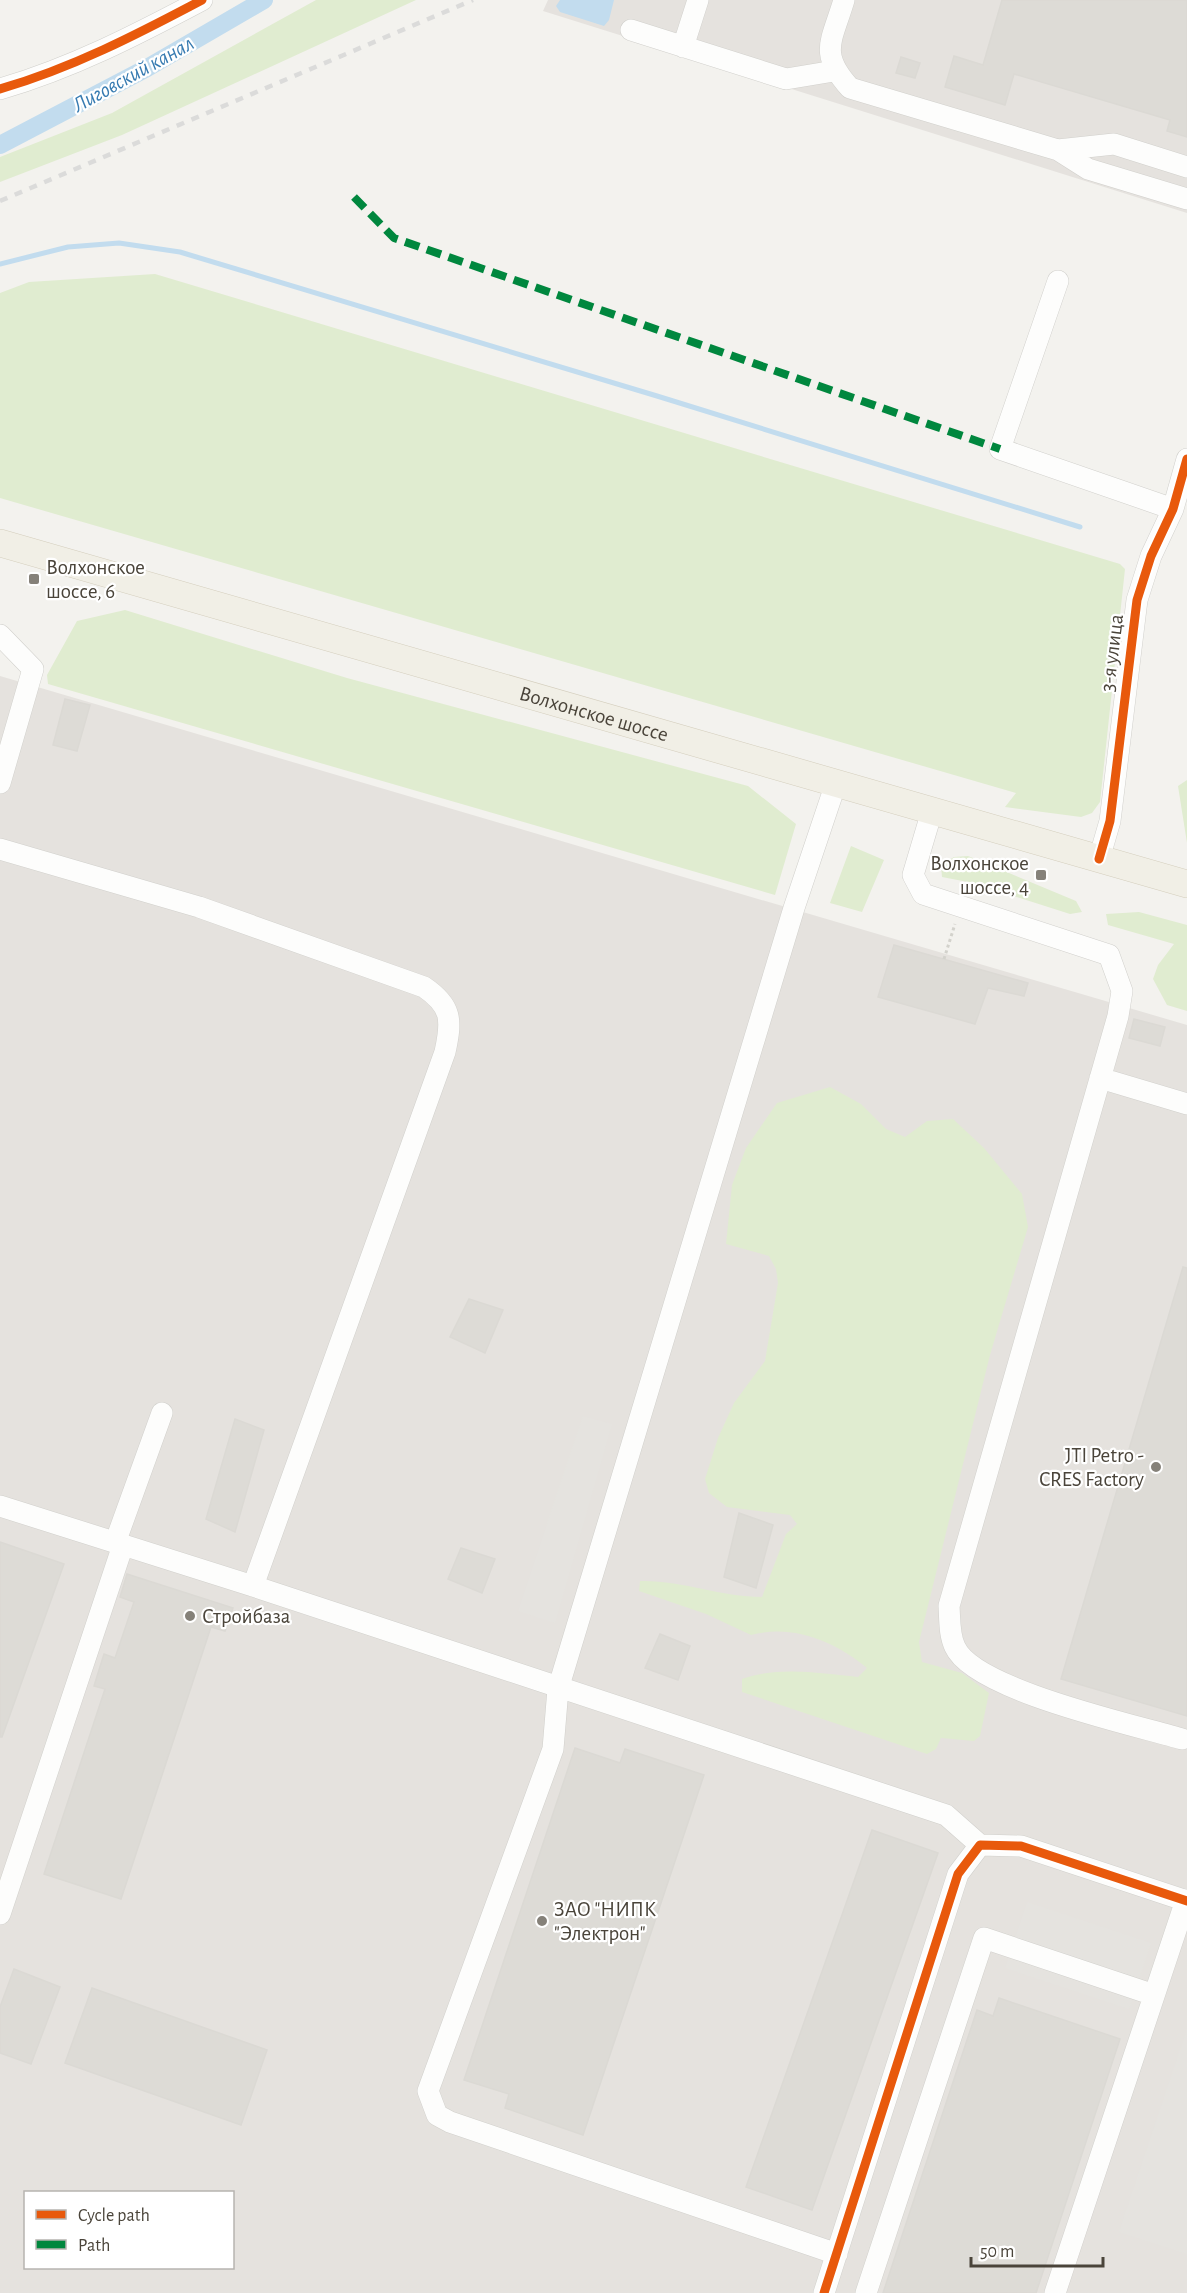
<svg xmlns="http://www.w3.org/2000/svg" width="1187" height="2293" viewBox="0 0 1187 2293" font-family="'Alegreya Sans',sans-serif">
<rect width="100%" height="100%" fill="#f3f2ee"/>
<path fill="#e5e2de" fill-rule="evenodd" d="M548 0H1187V213L543 11Z
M0 676 1187 1025V2293H0ZM26 2192H232V2268H26Z"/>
<path fill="#e0ecd0" d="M316 0H416L122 135 0 182V157L112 113Z
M155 274 1120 564 1125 569 1100 802 1092 813 1081 817 1005 807 1016 793 0 498V293L29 282Z
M125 610 347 678 748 786 796 824 775 895 48 684 47 675 77 621Z
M1187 780V843L1178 786Z
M851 846 884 860 862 912 830 903Z
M968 856 1076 901 1082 912 1070 914 973 883 942 877 941 865 954 857Z
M1139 912 1187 925V1011L1167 1005 1153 979 1158 965 1174 944 1108 925 1106 914Z
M830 1087 861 1104 886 1129 905 1137 927 1121 953 1119 984 1148 1022 1194 1028 1227 990 1355 919 1642 922 1662 962 1673 989 1693 980 1736 974 1741 941 1738 936 1749 927 1754 742 1692V1679C778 1666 820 1673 858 1677L867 1668C834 1641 793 1624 751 1635L706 1614 639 1591 640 1581C682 1580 720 1597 762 1597L786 1534 797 1524 790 1515 727 1507 709 1493 705 1479 718 1438 734 1403 765 1361 778 1283 776 1269 769 1256 726 1244 732 1185 746 1148 777 1103Z"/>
<path fill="#e5e3df" d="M583 1416 612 1424 555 1623 518 1611Z
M1027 1902 1151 1943 1129 2009 1005 1968Z
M1187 2029V2254L1119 2232Z"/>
<path fill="#c2dcee" d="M560 0H614L609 20 604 26 560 12 556 6Z"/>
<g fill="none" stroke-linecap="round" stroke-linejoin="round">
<path stroke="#c2dcee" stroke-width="5" d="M0 264 68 247 119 243 180 252 657 396 1080 527"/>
<path stroke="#c2dcee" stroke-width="18" d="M0 145 147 68 264 0"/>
</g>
<path fill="#dddbd6" stroke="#dbd9d4" stroke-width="1.5" d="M1002 0H1187V137L1167 131 1170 120 1014 74 1005 105 945 87 954 56 983 65Z
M901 57 920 63 915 78 896 73Z
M65 699 90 705 77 751 53 745Z
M894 945 1028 983 1024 996 988 988 975 1024 878 997Z
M1134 1019 1165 1027 1160 1046 1129 1038Z
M1183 1267 1187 1268V1716L1061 1679Z
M469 1299 503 1310 485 1353 450 1337Z
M235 1419 264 1430 235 1532 206 1519Z
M739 1513 773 1525 756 1588 724 1577Z
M0 1542 64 1564 2 1737H0Z
M461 1548 495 1559 482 1593 448 1579Z
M127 1574 233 1608 225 1631 211 1627 121 1899 44 1874 105 1689 94 1686 104 1654 115 1658 134 1602 120 1597Z
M660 1634 690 1646 678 1680 645 1668Z
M575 1748 620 1763 625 1749 704 1775 583 2135 505 2108 509 2094 464 2080Z
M872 1830 938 1853 812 2210 746 2187Z
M14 1969 60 1987 31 2064 0 2053V2007Z
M92 1988 267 2050 241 2125 65 2063Z
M999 1998 1120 2039 1036 2293H883L977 2010 993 2016Z"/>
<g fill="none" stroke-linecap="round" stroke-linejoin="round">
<defs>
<path id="minor" d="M844 0C832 41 818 53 850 88L1058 150 1114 144 1187 167
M631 30 786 79 834 71
M683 47 698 0
M0 89C72 68 136 35 202 0
M1058 150 1088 169 1187 199
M1058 281 1000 449 1173 509
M0 635 33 669 0 783
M836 783 794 908 558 1689 553 1749 428 2091 437 2115 450 2122 837 2254
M932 811 913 875 923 894 1109 955 1122 991 1118 1016 949 1606C950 1620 949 1635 955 1647 974 1690 1135 1725 1182 1739
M0 849 199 907 424 987C452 1006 452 1020 445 1052L253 1586
M1099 859 1110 821 1137 600 1151 556 1173 509 1187 459
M1100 1078 1187 1104
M0 1506 253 1586 946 1815 980 1845 1021 1846 1187 1901
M115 1543 162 1413
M0 1914 123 1545
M824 2293 958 1874 980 1845
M866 2293 984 1938 1154 1995
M1055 2293 1186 1900"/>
<g id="major">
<path id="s1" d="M0 543 1187 884"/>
</g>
</defs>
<use href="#minor" stroke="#d1d0cc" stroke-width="22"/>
<use href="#major" stroke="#d4cebd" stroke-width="28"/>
<path stroke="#d3d2cc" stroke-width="3" stroke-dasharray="3 3" stroke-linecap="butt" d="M944 959 955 924"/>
<use href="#minor" stroke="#fdfdfc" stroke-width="21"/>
<use href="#major" stroke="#f1efe6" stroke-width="27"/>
<path stroke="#dbdbda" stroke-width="4.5" stroke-dasharray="8 8" stroke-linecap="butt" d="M0 201 473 0"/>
<path stroke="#00873e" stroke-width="8" stroke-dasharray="15 8" stroke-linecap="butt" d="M354 197 394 238 1000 449"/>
<defs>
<path id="cycleway" d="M0 89C72 68 136 35 202 0
M1099 859 1110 821 1137 600 1151 556 1173 509 1187 459
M824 2293 958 1874 980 1845 1021 1846 1187 1901"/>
</defs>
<use href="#cycleway" stroke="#fff" stroke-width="13"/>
<use href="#cycleway" stroke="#e8590c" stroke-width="9"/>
</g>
<g fill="#858179" stroke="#fff" stroke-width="2">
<rect x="28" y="573" width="12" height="12" rx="3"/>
<rect x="1035" y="869" width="12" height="12" rx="3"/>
<circle cx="1156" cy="1467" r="6"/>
<circle cx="190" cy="1616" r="6"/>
<circle cx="542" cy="1921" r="6"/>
</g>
<g text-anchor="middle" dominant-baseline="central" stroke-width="4.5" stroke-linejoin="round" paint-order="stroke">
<g font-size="21" fill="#4a443a" stroke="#fff" text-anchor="start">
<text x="46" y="567">Волхонское<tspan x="46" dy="24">шоссе, 6</tspan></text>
<text x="1029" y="863" text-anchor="end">Волхонское<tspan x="1029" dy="24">шоссе, 4</tspan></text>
<text x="1144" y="1455" text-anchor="end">JTI Petro -<tspan x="1144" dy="24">CRES Factory</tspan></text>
<text x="202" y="1616">Стройбаза</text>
<text x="554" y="1909">ЗАО "НИПК<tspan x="554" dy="24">"Электрон"</tspan></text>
</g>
<g font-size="21" fill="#4a443a" stroke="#fff">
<text transform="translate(1112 653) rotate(-83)">3-я улица</text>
<text stroke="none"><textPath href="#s1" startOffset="618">Волхонское шоссе</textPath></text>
</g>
<g font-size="22" font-style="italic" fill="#377bb1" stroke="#fff">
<text transform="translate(133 74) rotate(-29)">Лиговский канал</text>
</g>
</g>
<rect x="24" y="2191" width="210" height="78" fill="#ffffff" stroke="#b7b4b0" stroke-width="1.5"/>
<rect x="36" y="2210" width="30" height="9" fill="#e8590c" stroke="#b7b4b0" stroke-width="1.5"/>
<text x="78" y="2221" font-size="18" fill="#4a443a">Cycle path</text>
<rect x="36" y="2240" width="30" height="9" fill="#00873e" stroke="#b7b4b0" stroke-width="1.5"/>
<text x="78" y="2251" font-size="18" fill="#4a443a">Path</text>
<path d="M971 2257v9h132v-9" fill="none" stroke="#4a443a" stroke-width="3"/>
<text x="980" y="2257" font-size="18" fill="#4a443a" stroke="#ffffff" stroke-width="4.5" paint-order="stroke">50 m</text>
</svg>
